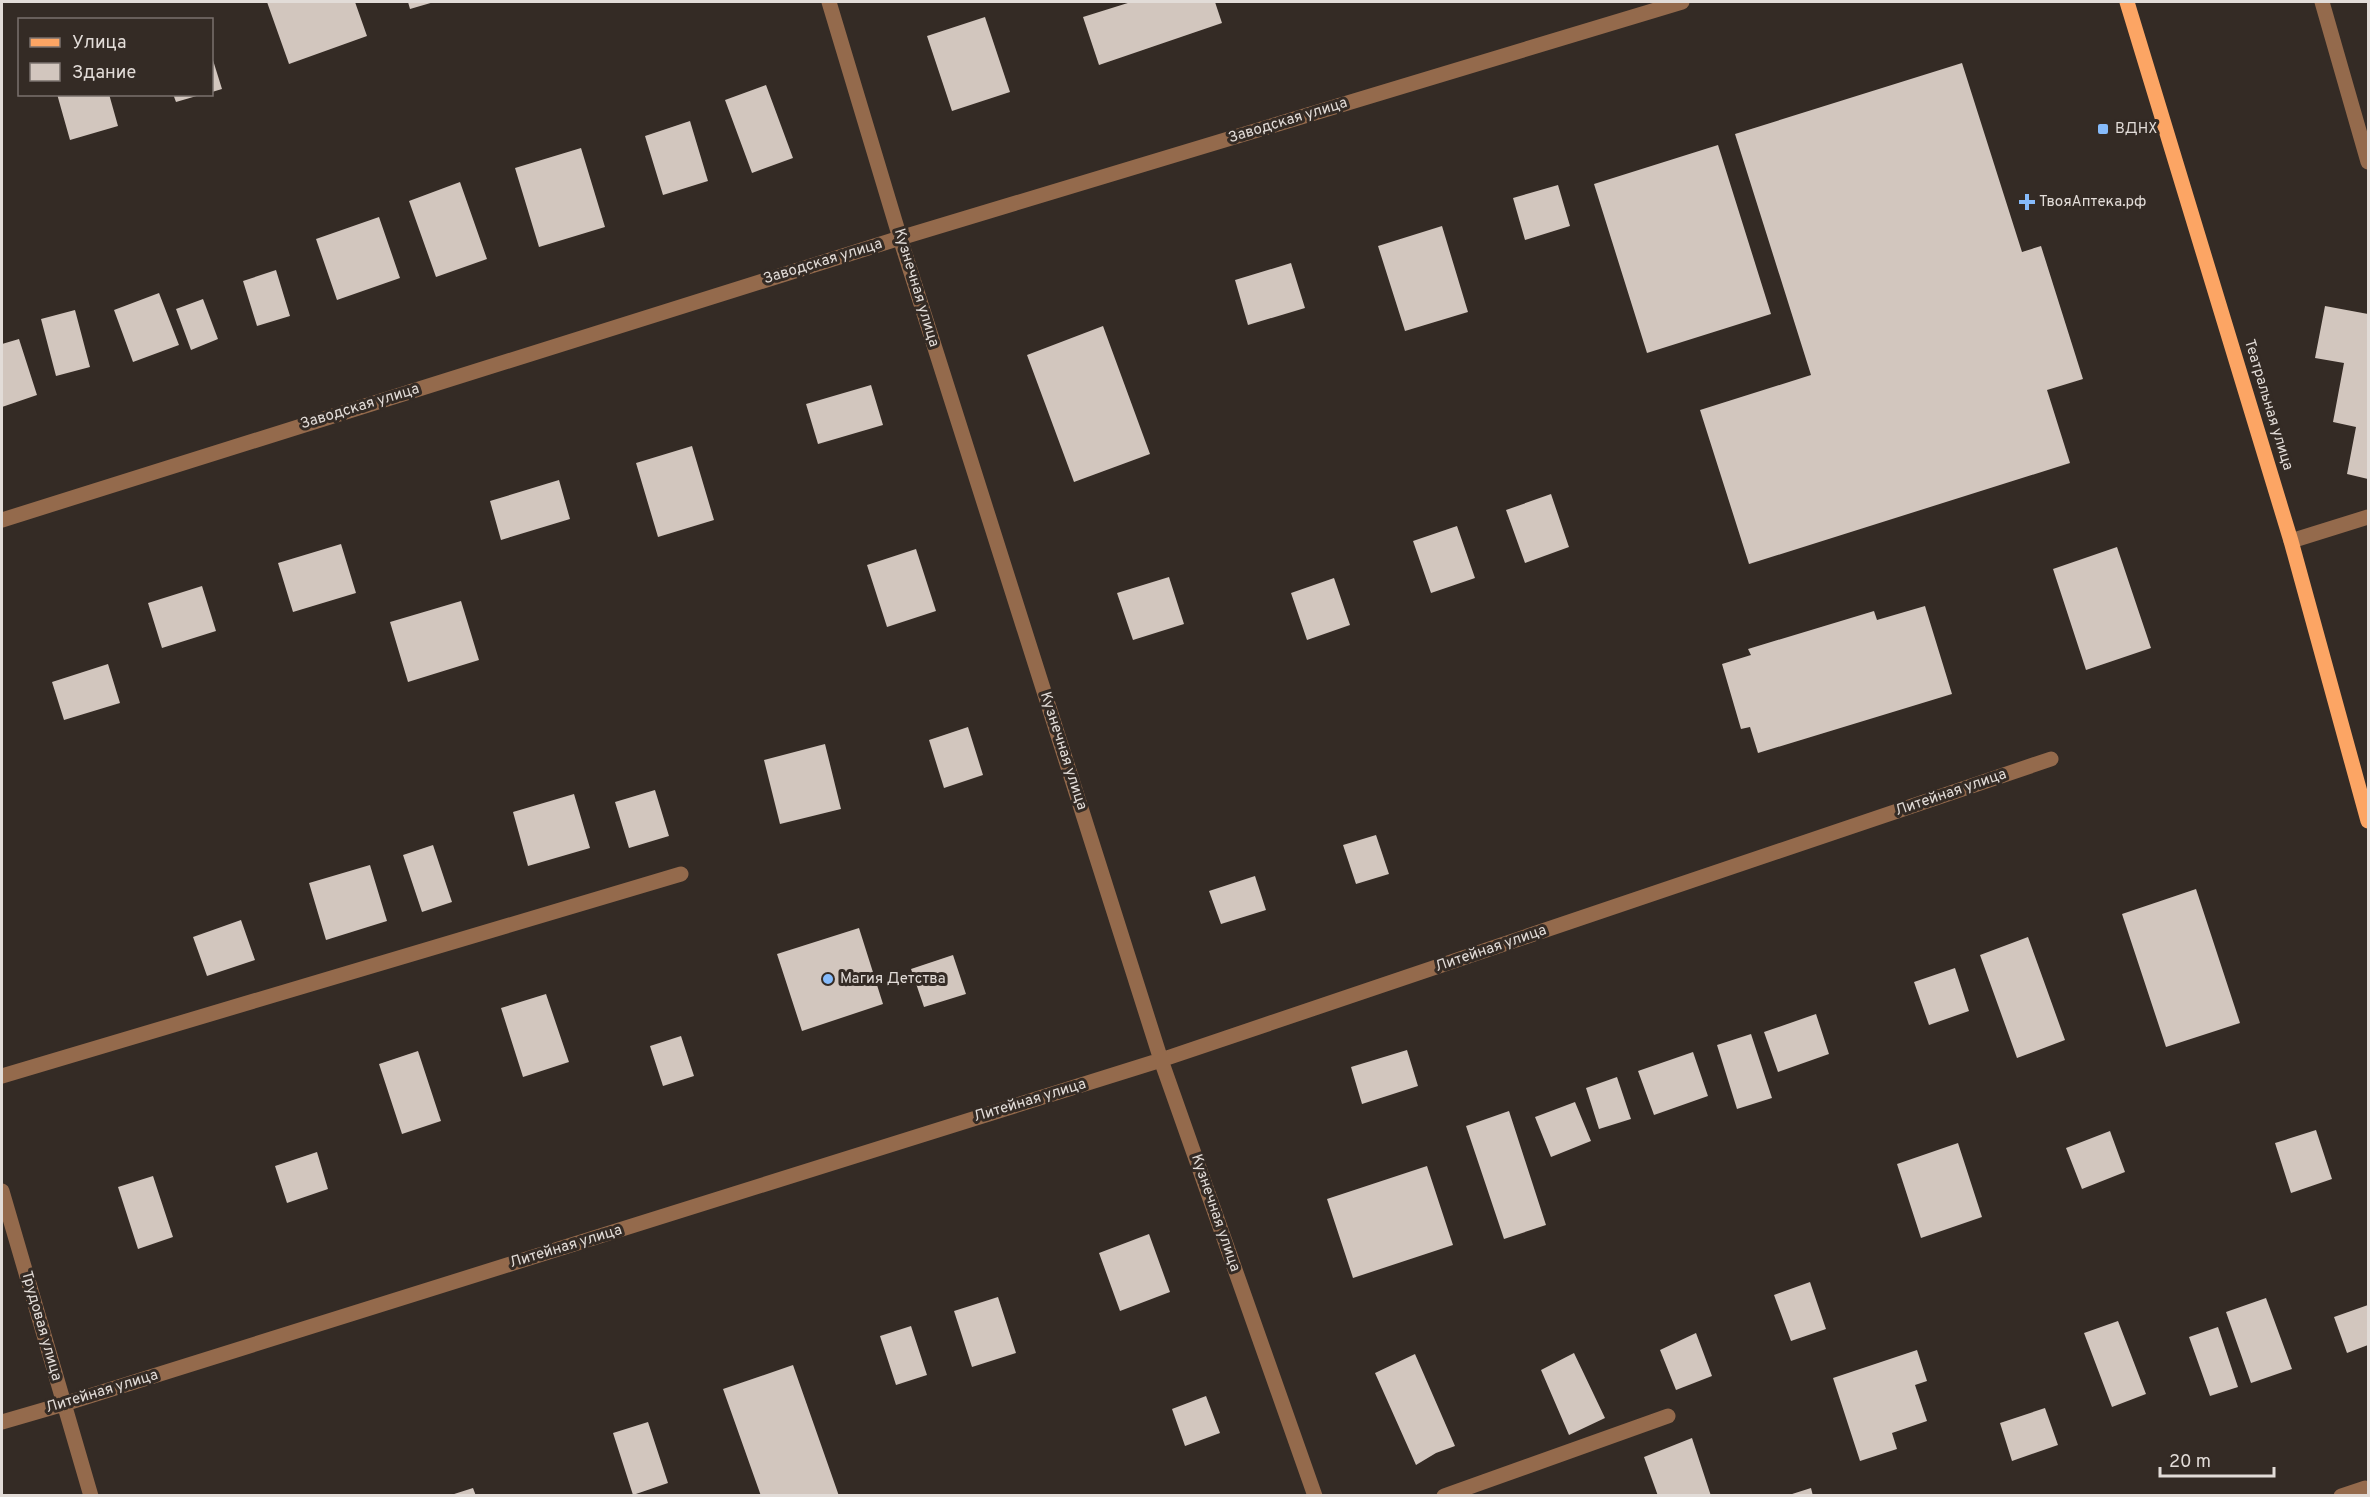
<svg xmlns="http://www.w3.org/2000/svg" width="2370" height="1497" viewBox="0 0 2370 1497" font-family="Overpass,sans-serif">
<rect width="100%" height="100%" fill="#342b25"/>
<path fill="#d2c6be" d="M267 2H355L367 36 289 64Z
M408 2H434L410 9Z
M1131 2H1215L1222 23 1099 65 1083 17Z
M985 17 1010 92 952 111 927 36Z
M212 57 222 89 212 92Z
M1962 63 2022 252 2041 246 2083 379 2047 390 2070 463 1749 564 1700 410 1811 375 1735 134Z
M766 85 793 158 752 173 725 100Z
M57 94H109L118 126 70 140Z
M173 94H200V95L176 102Z
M690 121 708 181 663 195 645 136Z
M1718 145 1771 314 1647 353 1594 184Z
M581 148 605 227 539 247 515 168Z
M460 182 487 259 436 277 409 201Z
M1558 185 1570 226 1525 240 1513 198Z
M379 217 400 278 337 300 316 239Z
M1442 226 1468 312 1405 331 1378 246Z
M1291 263 1305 308 1248 325 1235 280Z
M276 270 290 316 257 326 243 281Z
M159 293 179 345 133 362 114 310Z
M203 299 218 339 191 350 176 309Z
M2325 306 2368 314V479L2347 474 2356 427 2333 422 2344 363 2315 358Z
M75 310 90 367 56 376 41 319Z
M1103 326 1150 454 1074 482 1027 355Z
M19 339 37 395 2 407V344Z
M871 385 883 425 818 444 806 404Z
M692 446 714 520 658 537 636 463Z
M559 480 570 519 501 540 490 501Z
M1551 494 1569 547 1525 563 1506 510Z
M1457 526 1475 578 1431 593 1413 541Z
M341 544 356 593 293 612 278 563Z
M2117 547 2151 648 2086 670 2053 569Z
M916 549 936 611 887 627 867 565Z
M1169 577 1184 624 1133 640 1117 593Z
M1334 578 1350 625 1307 640 1291 593Z
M202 586 216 631 162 648 148 603Z
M461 601 479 660 408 682 390 622Z
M1925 606 1952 694 1758 753 1750 727 1741 729 1722 664 1751 655 1748 649 1874 611 1877 620Z
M108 664 120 703 64 720 52 682Z
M968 727 983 775 944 788 929 740Z
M825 744 841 809 780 824 764 760Z
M655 790 669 836 629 848 615 802Z
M574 794 590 848 528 866 513 812Z
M1376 835 1389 874 1356 884 1343 845Z
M433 845 452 902 422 912 403 855Z
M370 865 387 921 326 940 309 883Z
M1255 876 1266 910 1221 924 1209 891Z
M2196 889 2240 1023 2166 1047 2122 914Z
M241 920 255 960 207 976 193 937Z
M859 928 883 1004 802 1031 777 954Z
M2028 937 2065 1040 2017 1058 1980 955Z
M953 955 966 994 924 1007 911 969Z
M1955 968 1969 1011 1929 1025 1914 982Z
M546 994 569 1062 523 1077 501 1008Z
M1816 1014 1829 1054 1778 1072 1764 1032Z
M1751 1034 1772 1098 1737 1109 1717 1045Z
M681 1036 694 1076 663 1086 650 1046Z
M1407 1050 1418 1086 1362 1104 1351 1067Z
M418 1051 441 1121 402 1134 379 1064Z
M1693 1052 1708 1096 1654 1115 1638 1071Z
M1617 1077 1631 1119 1599 1129 1586 1088Z
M1575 1102 1591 1141 1551 1157 1535 1117Z
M1509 1111 1546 1225 1504 1239 1466 1126Z
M2316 1130 2332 1179 2291 1193 2275 1143Z
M2110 1131 2125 1172 2082 1189 2066 1148Z
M1958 1143 1982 1217 1921 1238 1897 1164Z
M317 1152 328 1189 287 1203 275 1166Z
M1427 1166 1453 1245 1353 1278 1327 1199Z
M153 1176 173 1237 138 1249 118 1187Z
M1149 1234 1170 1292 1120 1311 1099 1253Z
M1810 1282 1826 1329 1791 1341 1774 1295Z
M998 1297 1016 1353 972 1367 954 1311Z
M2266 1298 2292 1369 2251 1383 2226 1312Z
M2368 1305V1345L2347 1353 2334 1317Z
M2118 1321 2146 1394 2112 1407 2084 1333Z
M911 1326 927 1375 896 1385 880 1336Z
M2218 1327 2238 1387 2210 1396 2189 1337Z
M1696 1333 1712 1376 1676 1390 1660 1350Z
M1917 1350 1927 1381 1915 1385 1927 1421 1892 1433 1897 1449 1860 1461 1833 1378Z
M1574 1353 1605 1418 1569 1435 1541 1370Z
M1415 1354 1455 1446 1436 1453 1416 1465 1375 1373Z
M793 1365 839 1496H761L723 1389Z
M1206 1396 1220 1433 1185 1446 1172 1409Z
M2045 1408 2058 1445 2012 1461 2000 1423Z
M648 1422 668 1483 633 1495 613 1433Z
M1692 1438 1711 1496H1658L1644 1457Z
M473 1488 476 1496H451V1495Z
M1811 1488 1813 1496H1789V1495Z"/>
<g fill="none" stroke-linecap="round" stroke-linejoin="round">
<path stroke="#946a4c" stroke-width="15" d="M829 2 900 238 1161 1060 1315 1496
M2322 2 2368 162
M2 520 900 238 1682 2
M2291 541 2368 517
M2 1076 681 874
M2 1191 91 1496
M2 1422 64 1404 1161 1060 2051 759
M1444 1496 1668 1416
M2341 1496 2365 1488"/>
<path stroke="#fca564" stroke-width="15" d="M2127 2 2291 541 2368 821"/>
</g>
<g fill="#86bbfb" stroke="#342b25" stroke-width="2">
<rect x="2097" y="123" width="12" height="12" rx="3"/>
<path d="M2024 193h6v6h6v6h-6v6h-6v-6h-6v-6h6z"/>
<circle cx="828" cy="979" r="6"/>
</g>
<g text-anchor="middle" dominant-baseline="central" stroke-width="6" stroke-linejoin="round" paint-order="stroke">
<g font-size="15" fill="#e2dcd8" stroke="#342b25">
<text transform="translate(1288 121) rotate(-17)">Заводская улица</text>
<text transform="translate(823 262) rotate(-17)">Заводская улица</text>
<text transform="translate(916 288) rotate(73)">Кузнечная улица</text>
<text transform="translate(2268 405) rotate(73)">Театральная улица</text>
<text transform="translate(360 407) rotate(-17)">Заводская улица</text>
<text transform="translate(1063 751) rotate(72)">Кузнечная улица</text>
<text transform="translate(1951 793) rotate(-19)">Литейная улица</text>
<text transform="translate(1491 949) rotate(-19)">Литейная улица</text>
<text transform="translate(1030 1101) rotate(-17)">Литейная улица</text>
<text transform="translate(1215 1213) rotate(71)">Кузнечная улица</text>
<text transform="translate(566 1247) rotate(-17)">Литейная улица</text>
<text transform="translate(41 1326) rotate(74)">Трудовая улица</text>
<text transform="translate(102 1392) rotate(-17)">Литейная улица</text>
</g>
<g font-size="15" fill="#e2dcd8" stroke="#342b25" text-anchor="start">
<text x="2115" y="129">ВДНХ</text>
<text x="2039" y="202">ТвояАптека.рф</text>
<text x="840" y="979">Магия Детства</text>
</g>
</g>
<rect width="2370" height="1497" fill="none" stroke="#e2dcd8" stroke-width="6"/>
<rect x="18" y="18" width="195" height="78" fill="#342b25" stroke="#7a726d" stroke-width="1.5"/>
<rect x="30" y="38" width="30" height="9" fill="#fca564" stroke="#7a726d" stroke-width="1.5"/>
<text x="72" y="48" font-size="18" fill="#e2dcd8">Улица</text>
<rect x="30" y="63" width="30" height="18" fill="#d2c6be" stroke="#7a726d" stroke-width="1.5"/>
<text x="72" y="78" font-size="18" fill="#e2dcd8">Здание</text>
<path d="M2160 1467v9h114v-9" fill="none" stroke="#e2dcd8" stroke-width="3"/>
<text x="2169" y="1467" font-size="18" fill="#e2dcd8" stroke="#342b25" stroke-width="4.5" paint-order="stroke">20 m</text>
</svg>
